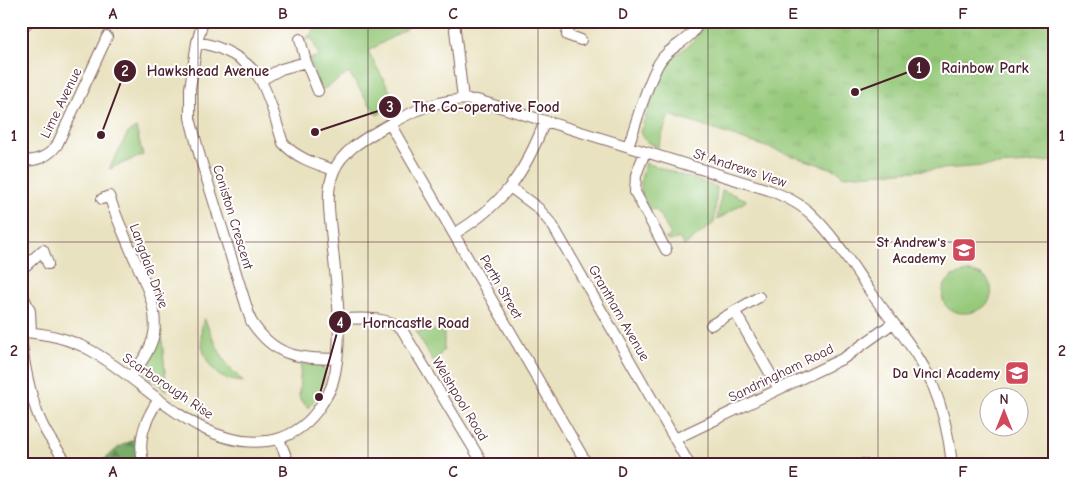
<svg xmlns="http://www.w3.org/2000/svg" width="1076" height="485" viewBox="0 0 1076 485" font-family="'Comic Neue',sans-serif">
<defs>
<pattern id="forest-firs" width="22" height="20" patternUnits="userSpaceOnUse" patternTransform="scale(1.25)"><rect width="22" height="20" fill="#78ad6a"/><path d="M5 1l3.5 6h-7zM16 11l3.5 6h-7z" fill="#648c57"/></pattern>
<pattern id="park-tufts" width="24" height="20" patternUnits="userSpaceOnUse" patternTransform="scale(1.25)"><rect width="24" height="20" fill="#96c97a"/><path d="M3 7l-1-3M5 7V3M7 7l1-3M15 17l-1-3M17 17v-4M19 17l1-3" fill="none" stroke="#83ac6a"/></pattern>
</defs>
<rect width="100%" height="100%" fill="#fff"/>
<filter id="ink" filterUnits="userSpaceOnUse"><feTurbulence type="fractalNoise" baseFrequency=".02" numOctaves="2"/><feDisplacementMap in="SourceGraphic" scale="10" xChannelSelector="R" yChannelSelector="G"/><feConvolveMatrix kernelMatrix="1 2 1 2 8 2 1 2 1" color-interpolation-filters="sRGB"/></filter>
<filter id="wash" filterUnits="userSpaceOnUse"><feTurbulence type="fractalNoise" baseFrequency=".0096" numOctaves="4" result="noise"/><feDisplacementMap in="SourceGraphic" scale="20" xChannelSelector="R" yChannelSelector="G"/><feGaussianBlur stdDeviation="1.12" result="paint"/><feColorMatrix in="noise" values="0 0 0 0 0 0 0 0 0 0 0 0 0 0 0 0 0 1.4 0 .05"/><feComposite in="paint" operator="in"/></filter>
<g filter="url(#wash)">
<rect width="100%" height="100%" fill="#e9e2c0"/>
<path fill="#96c97a" stroke="#707452" d="M311 21H420L368 51 397 104 377 115 349 73 320 91 309 59 319 56 312 38 305 40 313 31Z
M136 128 143 155 109 169 128 133Z
M646 163 717 187 714 223 684 246 679 238 670 241 665 239 671 235 657 210 649 209C639 193 639 180 646 163Z
M722 190 745 199 746 201 717 220Z
M968 272C983 272 996 283 990 299 984 313 961 317 949 309 938 300 942 283 953 276 958 274 963 273 968 272Z
M204 318 217 347 227 365 243 382C235 381 227 380 220 376 203 364 197 336 204 318Z
M161 330 167 391 147 376 146 371 144 369 153 351Z
M439 330 444 334V350L433 362 416 332Z
M301 364 320 366 325 370C326 384 317 397 308 408L300 399 299 395Z"/>
<path fill="url(#forest-firs)" stroke="#61664a" d="M137 437 140 464H99L119 447Z"/>
<path fill="url(#park-tufts)" stroke="#707452" d="M704 21H1055V161L842 176 839 171 669 115 658 147C649 144 644 142 640 132L663 68C678 49 697 46 704 21Z"/>
</g>
<g filter="url(#ink)">
<g fill="none" stroke-linecap="round" stroke-linejoin="round">
<defs>
<path id="minor" d="M203 21 197 42 190 88V118L200 157 251 321C274 357 297 358 337 359
M454 21 463 99
M571 21 567 35 581 40
M197 42C220 46 249 59 261 81 271 100 276 122 283 143 296 158 316 164 334 170
M306 62 318 91
M261 80 281 69 306 62 300 39
M390 124 587 464
M628 146C638 119 645 88 659 63 669 45 692 42 699 21
M645 152 636 175 635 192 666 250
M21 161C37 161 48 157 57 145L107 37
M510 187 538 208 553 226 689 464
M102 199 109 196C115 213 122 230 129 246 140 273 159 304 154 334 150 352 140 364 130 377
M454 234C503 205 525 173 545 121
M21 270 43 250 48 264
M21 291 30 311 31 332
M735 312 779 389
M338 319C357 319 384 315 401 328L483 464
M711 325 759 297
M21 332C46 333 68 338 90 350 145 380 198 450 267 441 287 439 305 427 317 411 323 402 329 394 332 385 346 340 335 277 331 230 329 211 326 189 334 171 343 149 368 137 388 125 416 109 443 97 477 100L769 190C784 196 800 203 812 215 836 238 853 267 872 294 892 322 917 350 932 383 943 409 949 435 952 464
M21 332C22 357 31 402 42 424 49 439 58 451 68 464
M279 439 289 464
M675 439 844 358 893 323
M144 464C136 440 146 418 159 399
M863 464H864"/>
<path id="major" d="M21 27 28 21"/>
</defs>
<use href="#minor" stroke="#82635f" stroke-width="12"/>
<use href="#major" stroke="#82635f" stroke-width="14"/>
<use href="#minor" stroke="#fff" stroke-width="10"/>
<use href="#major" stroke="#fff" stroke-width="12"/>
</g>
</g>
<path fill="none" stroke="#4a1f2b" stroke-width="1" stroke-opacity="0.55" d="M198 21V464M368 21V464M538 21V464M708 21V464M878 21V464M21 242H1055"/>
<defs>
<symbol id="school-square" viewBox="-11 -11 22 22"><rect x="-9" y="-9" width="18" height="18" rx="4" fill="#d1495b" stroke="#fff"/><path d="M0-5L7-2L0 1L-7-2ZM-4 1L0 2.5L4 1V4Q0 6-4 4Z" fill="#fff"/></symbol>
</defs>
<g fill-rule="evenodd">
<use href="#school-square" x="950" y="236" width="28" height="28"/>
<use href="#school-square" x="1003" y="359" width="28" height="28"/>
</g>
<g text-anchor="middle" dominant-baseline="central" stroke-width="4" stroke-linejoin="round" paint-order="stroke">
<g font-size="14" fill="#4a1f2b" stroke="#fff">
<text transform="translate(61 103) rotate(-64)">Lime Avenue</text>
<text transform="translate(740 168) rotate(18)">St Andrews View</text>
<text transform="translate(233 217) rotate(73)">Coniston Crescent</text>
<text transform="translate(149 266) rotate(70)">Langdale Drive</text>
<text transform="translate(501 287) rotate(60)">Perth Street</text>
<text transform="translate(619 313) rotate(60)">Grantham Avenue</text>
<text transform="translate(781 373) rotate(-26)">Sandringham Road</text>
<text transform="translate(168 386) rotate(34)">Scarborough Rise</text>
<text transform="translate(460 399) rotate(59)">Welshpool Road</text>
</g>
<g font-size="14" font-weight="bold" fill="#4a1f2b" stroke="#fff" text-anchor="end">
<text x="946" y="242">St Andrew's<tspan x="946" dy="16">Academy</tspan></text>
<text x="1000" y="373">Da Vinci Academy</text>
</g>
</g>
<path fill="none" stroke="#4a1f2b" stroke-width="2" d="M855 92L919 68M101 135L125 71M315 132L390 107M319 397L340 322"/>
<g fill="#4a1f2b" stroke="#fff" stroke-width="2">
<circle cx="855" cy="92" r="5"/>
<circle cx="101" cy="135" r="5"/>
<circle cx="315" cy="132" r="5"/>
<circle cx="319" cy="397" r="5"/>
<circle cx="919" cy="68" r="12"/>
<circle cx="125" cy="71" r="12"/>
<circle cx="390" cy="107" r="12"/>
<circle cx="340" cy="322" r="12"/>
</g>
<g font-size="15" text-anchor="middle" font-weight="bold" fill="#fff">
<text x="919" y="73">1</text>
<text x="125" y="76">2</text>
<text x="390" y="112">3</text>
<text x="340" y="328">4</text>
</g>
<g font-size="15" text-anchor="middle" font-weight="bold" fill="#4a1f2b" stroke="#fff" stroke-width="4" stroke-linejoin="round" paint-order="stroke">
<text x="985" y="73">Rainbow Park</text>
<text x="208" y="76">Hawkshead Avenue</text>
<text x="486" y="112">The Co-operative Food</text>
<text x="416" y="328">Horncastle Road</text>
</g>
<rect width="1076" height="485" fill="none" stroke="#fff" stroke-width="55"/>
<g transform="translate(1004 412)"><circle r="24" fill="#ffffff" stroke="#b7a5aa"/>
<path d="M0-4L9 19L0 12L-9 19Z" fill="#d1495b"/>
<text y="-8" font-size="14" font-weight="bold" text-anchor="middle" fill="#4a1f2b">N</text>
</g>
<rect x="28" y="28" width="1020" height="430" fill="none" stroke="#4a1f2b" stroke-width="2"/>
<g font-size="16" text-anchor="middle" font-weight="bold" fill="#4a1f2b">
<text x="113" y="19">A</text>
<text x="283" y="19">B</text>
<text x="453" y="19">C</text>
<text x="623" y="19">D</text>
<text x="793" y="19">E</text>
<text x="963" y="19">F</text>
<text x="14" y="141">1</text>
<text x="1062" y="141">1</text>
<text x="14" y="356">2</text>
<text x="1062" y="356">2</text>
<text x="113" y="477">A</text>
<text x="283" y="477">B</text>
<text x="453" y="477">C</text>
<text x="623" y="477">D</text>
<text x="793" y="477">E</text>
<text x="963" y="477">F</text>
</g>
</svg>
